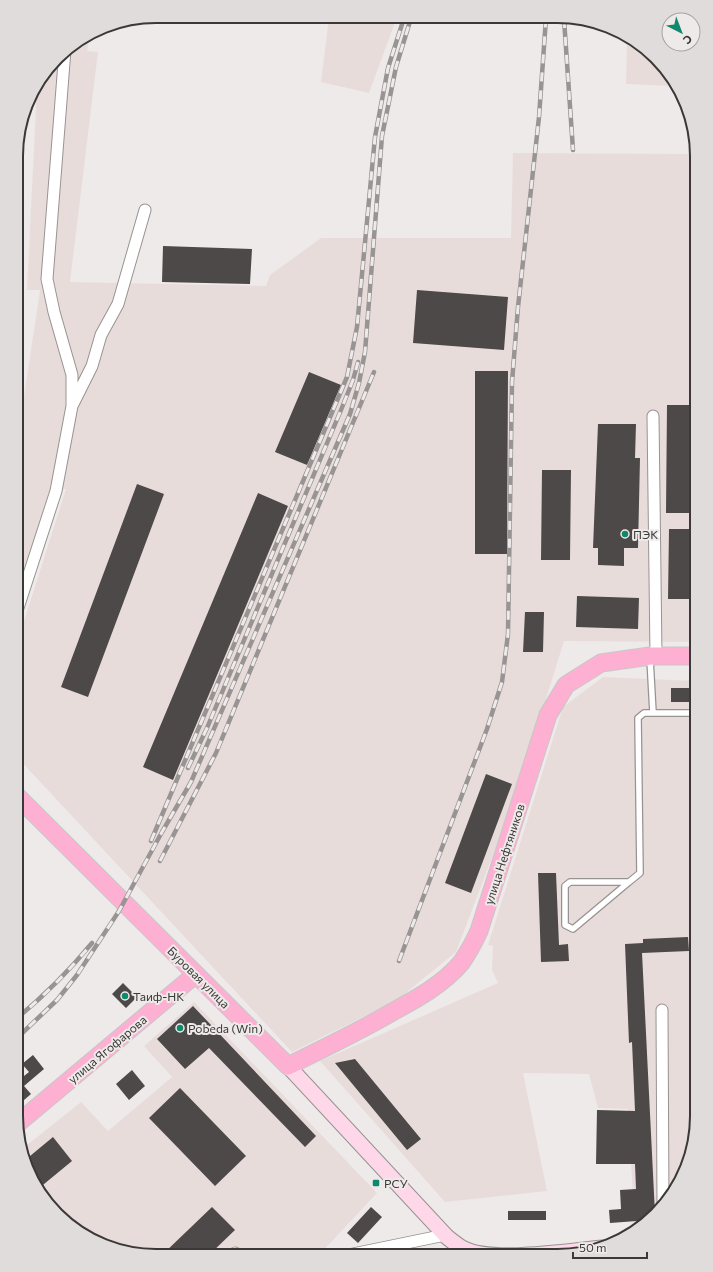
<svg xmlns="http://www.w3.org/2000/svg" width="713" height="1272" viewBox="0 0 713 1272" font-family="Commissioner,sans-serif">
<rect width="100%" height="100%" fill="#eeeae9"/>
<path fill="#e8dcdb" d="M329 17H397L369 93 321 82Z
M90 34 87 51 98 52 70 282 266 286 270 275 321 238H511L513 153 697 154V642L564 641 517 792 456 952 397 1000 292 1052 16 756 17 643 66 489H50L17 593V443L40 290H27L37 86 64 51Z
M627 40 649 51 673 86 626 84Z
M603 677 697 681V1125L689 1161 668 1201 642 1227 635 1231 628 1109 598 1108 589 1074 523 1073 547 1191 445 1202 320 1061 498 983 492 970 493 946 488 945 563 707Z
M194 1002 377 1193 319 1255H138L71 1227 45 1201 24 1161 22 1149 81 1102 108 1131 172 1077 144 1046Z"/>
<path fill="#4c4948" d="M163 246 252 249 250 284 162 282Z
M417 290 508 297 504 350 413 343Z
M475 371H508L507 554H475Z
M309 372 341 385 307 465 275 452Z
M667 405H697V513H666Z
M598 424H636L635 458H640L638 548H624V566L598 565V548H593Z
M542 470H571L570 560H541Z
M137 484 164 494 88 697 61 687Z
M258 493 288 506 173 780 143 767Z
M669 529H697V599H668Z
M577 596 639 598 638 629 576 627Z
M525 612H544L543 652H523Z
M671 688H697V702H671Z
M486 774 512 784 471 893 445 883Z
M538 873H556L559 945 568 944 569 961 541 962Z
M688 937 689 951 642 953 655 1214 644 1225H637V1221L610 1223 609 1210 621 1209 620 1190 636 1189 635 1164H596L597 1110 635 1111 632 1042 629 1043 625 944 643 943V939Z
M123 983 137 997 126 1008 112 994Z
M193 1006 316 1136 305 1147 209 1048 185 1069 157 1039Z
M33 1055 44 1069 24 1086 31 1094 16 1107V1077L19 1080 29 1072 22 1064Z
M355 1059 421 1139 407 1150 335 1063Z
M132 1070 145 1086 129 1100 116 1084Z
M180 1088 246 1156 215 1186 149 1118Z
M53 1137 72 1161 38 1189 24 1161Z
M212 1207 235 1230 209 1255H162Z
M371 1207 382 1217 358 1243 347 1233Z
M508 1211H546V1220H508Z"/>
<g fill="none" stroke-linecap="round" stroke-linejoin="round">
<defs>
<path id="lane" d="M650 659 653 713H697
M629 882 573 929 565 925V886L570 882H629L640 873 638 718 644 713H653"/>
<path id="street" d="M696 154H697
M73 404 92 366 101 335 118 304 145 210
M653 416 656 656
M17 611 56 491 72 406V375L54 312 47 279 65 50
M662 1010 663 1206
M235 1253 238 1255
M348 1255 445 1235"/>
<path id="secondary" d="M288 1066 447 1237C452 1241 457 1245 462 1248 491 1264 569 1251 603 1248"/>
<path id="primary" d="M16 795 288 1066C324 1048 360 1031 394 1011 418 998 443 984 461 963 468 953 474 942 479 931L548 715 566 685 601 663 650 656H697
M17 1124 196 974"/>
</defs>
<use href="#lane" stroke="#979392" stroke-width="8"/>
<use href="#street" stroke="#979392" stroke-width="13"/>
<use href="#secondary" stroke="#979392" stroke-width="17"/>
<use href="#primary" stroke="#c8c7c7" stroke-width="19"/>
<use href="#lane" stroke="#fff" stroke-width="5.5"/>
<use href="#street" stroke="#fff" stroke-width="11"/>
<use href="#secondary" stroke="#fed7e8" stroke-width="15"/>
<use href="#primary" stroke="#fdb0d1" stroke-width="17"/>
<defs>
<path id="rail" d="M564 19 573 150
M188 768 207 728 341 410 353 380 358 362
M151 841 347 377 357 327 375 137 388 68 404 18
M160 861 216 753 374 372
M399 961 487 729 502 682 508 634 512 382 518 307 539 117 546 18
M16 1019C44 996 69 971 92 943
M16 1039 57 1000 77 975 119 911 162 832 191 782 350 414 359 383 365 352 382 136 396 67 411 18"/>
</defs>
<use href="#rail" stroke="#979493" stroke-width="4.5"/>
<use href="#rail" stroke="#eeeae9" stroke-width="3" stroke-dasharray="9" stroke-linecap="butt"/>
</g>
<g fill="#0f896c" stroke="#eeeae9" stroke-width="1.5">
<circle cx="625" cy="534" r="4"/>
<circle cx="125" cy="996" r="4"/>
<circle cx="180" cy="1028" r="4"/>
<rect x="372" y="1179" width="8" height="8" rx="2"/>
</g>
<g text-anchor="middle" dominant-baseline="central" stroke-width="4" stroke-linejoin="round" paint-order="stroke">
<g font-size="12" fill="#3a3838" stroke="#eeeae9" text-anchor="start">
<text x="633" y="534">ПЭК</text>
<text x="133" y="996">Таиф-НК</text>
<text x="188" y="1028">Pobeda (Win)</text>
<text x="384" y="1183">РСУ</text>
</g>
<g font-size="12" fill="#3a3838" stroke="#eeeae9">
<text transform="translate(504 854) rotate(-72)">улица Нефтяников</text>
<text transform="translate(199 977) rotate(45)">Буровая улица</text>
<text transform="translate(107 1049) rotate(-40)">улица Ягофарова</text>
</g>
</g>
<path d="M0 0H713V1272H0ZM156 23H557A133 133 0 0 1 690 156V1116A133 133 0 0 1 557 1249H156A133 133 0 0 1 23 1116V156A133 133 0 0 1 156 23Z" fill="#e0dcdb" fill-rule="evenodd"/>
<path fill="none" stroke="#3a3838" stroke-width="2" d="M156 23H557A133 133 0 0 1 690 156V1116A133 133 0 0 1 557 1249H156A133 133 0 0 1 23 1116V156A133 133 0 0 1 156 23Z"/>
<g transform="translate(681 32) rotate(138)"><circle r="19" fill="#eeeae9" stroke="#a6a3a2"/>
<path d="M0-3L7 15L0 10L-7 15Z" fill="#0f896c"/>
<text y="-6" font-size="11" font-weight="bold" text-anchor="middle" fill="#3a3838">С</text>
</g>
<path d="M573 1252v6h74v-6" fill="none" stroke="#3a3838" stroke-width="2"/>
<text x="579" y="1252" font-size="12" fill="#3a3838" stroke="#eeeae9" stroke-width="3" paint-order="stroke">50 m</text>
</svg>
